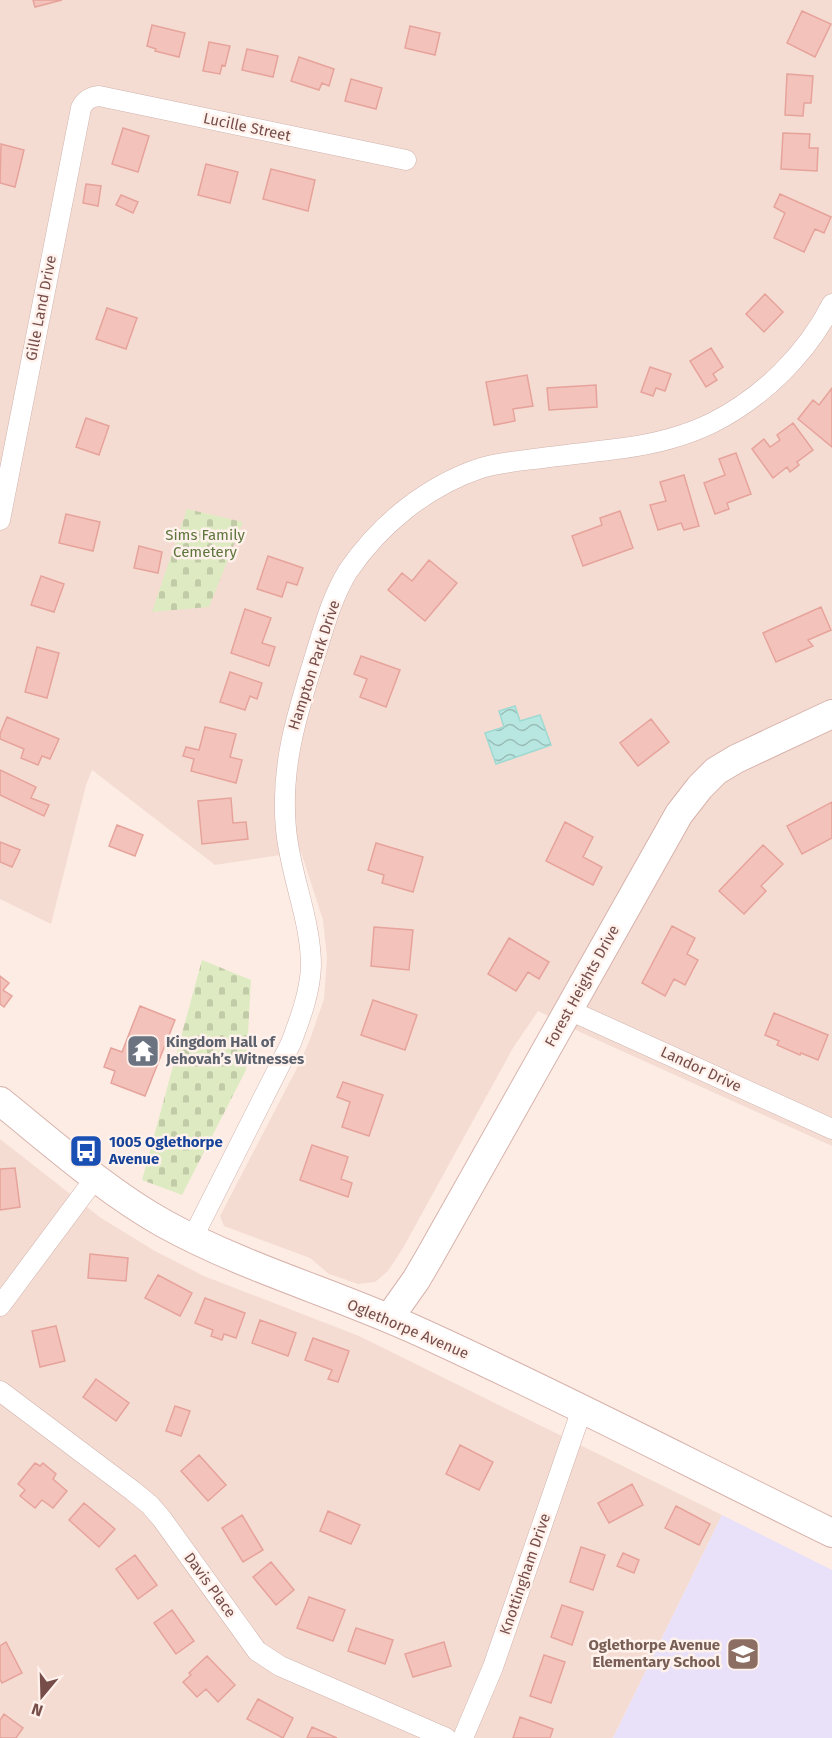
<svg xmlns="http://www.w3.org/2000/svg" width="832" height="1738" viewBox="0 0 832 1738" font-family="'Fira Sans',sans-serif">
<defs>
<pattern id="cemetery-stones" width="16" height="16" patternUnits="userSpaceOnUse" patternTransform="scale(1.5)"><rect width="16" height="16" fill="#deebc2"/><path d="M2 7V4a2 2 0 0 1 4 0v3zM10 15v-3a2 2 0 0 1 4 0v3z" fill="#c2cba8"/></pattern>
<pattern id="water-waves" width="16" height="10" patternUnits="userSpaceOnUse" patternTransform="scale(1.5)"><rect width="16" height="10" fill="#b8e7e1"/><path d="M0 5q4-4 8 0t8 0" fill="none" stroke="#9abdb8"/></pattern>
</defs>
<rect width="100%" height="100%" fill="#fdece4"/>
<path fill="#f5dcd2" d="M0 0H832V1146L582 1033 538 1011 513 1048 403 1248 388 1271 375 1282 358 1284 329 1274 310 1258 224 1226 220 1216 297 1068 309 1042 324 999 327 958 323 920 301 852 215 865 92 770 86 785 51 924 0 899Z
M0 1139 101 1218 155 1251 204 1276 359 1336 722 1515 613 1738H0Z"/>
<path fill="#e9e1f9" d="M722 1515 832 1570V1738H613Z"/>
<path fill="url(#cemetery-stones)" d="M187 509 243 522 209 607 152 612Z
M202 960 251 980 246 1070 182 1195 142 1180Z"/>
<path fill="url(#water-waves)" stroke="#9ed9d2" stroke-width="1.5" d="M515 706 520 721 540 715 551 745 496 764 485 733 504 727 499 711Z"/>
<path fill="#f3c2bb" stroke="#e6a39b" stroke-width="1.5" d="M33 0H62L35 7Z
M802 11 831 24 815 57 787 43Z
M152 25 185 33 179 57 155 51 156 49 147 46Z
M410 26 440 33 435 55 405 48Z
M209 42 230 46 225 66 222 65 220 74 203 71Z
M247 49 278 56 273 77 242 70Z
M299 57 334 69 329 86 322 83 319 90 291 81Z
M787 74 813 76 811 103H804L803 116 785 115Z
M351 79 382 88 376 109 345 101Z
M123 128 149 136 138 172 112 164Z
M783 133 810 134 809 148H818L817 171 781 169Z
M1 144 24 150 15 187 0 183Z
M206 164 238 172 230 203 198 195Z
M271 169 315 180 308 211 263 199Z
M86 184 101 186 98 206 83 203Z
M780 194 831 217 824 233 815 229 804 252 774 238 785 213 774 207Z
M121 195 138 202 133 213 116 205Z
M765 294 783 312 764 332 746 314Z
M107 308 137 318 126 349 96 339Z
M711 348 723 367 713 374 717 380 706 387 690 361Z
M650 367 671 374 665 391 656 388 653 396 641 392Z
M527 375 533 406 513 409 515 421 494 425 486 382Z
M596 385 597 407 549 410 547 388Z
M832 388V447L798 419 813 400 819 405Z
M86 418 109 426 99 455 76 447Z
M793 423 813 450 797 462 799 465 790 472 787 467 773 478 752 449 764 439 770 447 780 440 777 435Z
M736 453 751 494 727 503 729 509 715 514 704 483 725 475 719 459Z
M684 475 699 526 684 530 681 523 658 530 650 505 666 501 660 482Z
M620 511 633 548 583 566 572 536 602 525 600 518Z
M66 514 100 522 93 551 59 543Z
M139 546 162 552 158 573 134 568Z
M268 556 303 568 297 585 287 582 282 597 257 589Z
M429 560 457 583 425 621 388 590 402 573 412 581Z
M41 576 64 584 54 612 31 605Z
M821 607 831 630 808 640 813 646 776 662 763 633Z
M245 609 271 618 262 643 275 647 269 666 231 653Z
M37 647 59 653 47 698 25 692Z
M361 656 400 670 386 707 360 697 367 679 354 674Z
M230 672 262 683 257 699 250 696 245 710 220 702Z
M7 717 59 739 50 759 42 756 38 765 21 758 24 749 0 739V734Z
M651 719 669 742 638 766 620 743Z
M205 727 236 734 230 757 242 760 236 783 191 771 194 759 183 756 186 747 199 750Z
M0 770 36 787 31 798 49 805 44 816 0 795Z
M231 798 233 823 246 822 248 839 202 844 198 801Z
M832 802V838L802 854 787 826Z
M565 822 593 837 583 857 602 867 593 885 546 861Z
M117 825 143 835 135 856 109 846Z
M0 842 20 850 12 867 0 862Z
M376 843 423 857 413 892 382 883 384 875 368 870Z
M763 845 783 864 761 886 766 891 744 914 719 891Z
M672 926 695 938 687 954 698 960 685 985 674 979 665 996 642 983Z
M374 927 413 930 409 970 371 966Z
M509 938 549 962 539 979 528 972 516 991 488 974Z
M0 976 9 983 3 990 12 996 4 1007 0 1004Z
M373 1000 417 1015 405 1050 361 1035Z
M140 1006 175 1020 145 1096 111 1083 115 1071 104 1067 111 1048 122 1052Z
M774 1013 828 1035 818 1060 801 1053 800 1055 777 1045 779 1041 765 1035Z
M343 1082 383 1095 369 1136 342 1127 350 1102 337 1097Z
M312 1145 348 1157 341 1179 352 1183 348 1197 300 1180Z
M15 1168 20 1207 0 1210V1169Z
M90 1254 128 1258 126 1281 88 1278Z
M158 1275 192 1293 180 1316 145 1298Z
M205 1298 245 1313 236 1338 224 1334 222 1340 211 1336 213 1330 195 1323Z
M260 1320 296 1333 288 1356 252 1343Z
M56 1326 65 1361 40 1367 32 1331Z
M313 1338 349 1351 338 1382 328 1379 332 1370 305 1360Z
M96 1379 129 1403 116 1421 83 1397Z
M175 1406 190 1411 181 1436 166 1431Z
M460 1445 493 1462 479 1490 446 1474Z
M199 1455 226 1485 208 1501 181 1471Z
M35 1463 40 1466 43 1463 56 1474 53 1479 67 1491 53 1508 42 1500 35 1508 20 1496 25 1490 18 1484Z
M632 1484 643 1505 609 1523 598 1503Z
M84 1503 115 1529 99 1547 69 1520Z
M676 1506 710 1524 699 1545 665 1528Z
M328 1511 360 1525 351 1544 320 1531Z
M242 1515 263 1550 243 1562 222 1528Z
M581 1547 605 1555 593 1590 570 1582Z
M623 1553 639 1560 634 1573 617 1566Z
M135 1555 157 1585 138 1599 116 1569Z
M271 1562 294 1590 276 1605 253 1577Z
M309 1597 345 1610 333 1641 297 1628Z
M562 1605 583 1612 572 1645 551 1637Z
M172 1610 194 1641 176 1654 154 1623Z
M356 1628 393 1640 385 1664 348 1651Z
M6 1642 22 1673 2 1683 0 1679V1646Z
M444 1642 451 1666 413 1677 405 1654Z
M544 1655 565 1662 551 1703 530 1696Z
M207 1656 235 1685 218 1702 206 1689 197 1697 183 1682 191 1675 189 1673Z
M258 1699 293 1718 283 1738 247 1719Z
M4 1714 23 1728 16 1738H0V1720Z
M520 1717 553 1729 550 1738H513Z
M312 1727 337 1738H307Z"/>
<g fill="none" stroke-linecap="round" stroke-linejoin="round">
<defs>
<path id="street" d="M0 520 81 108C85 100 90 97 99 96L406 160
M569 1010 832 1129
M192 1239 291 1043C300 1019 310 993 311 966 311 919 290 875 286 829 280 767 297 714 315 656 324 627 332 597 348 571 380 524 427 486 481 468 498 463 517 461 534 459 564 455 594 452 624 448 654 444 685 436 712 423 762 398 807 354 832 304
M0 1306 96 1177
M0 1391 133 1491 150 1505 162 1519 257 1651 280 1666 446 1738
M463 1738 493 1667 582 1409"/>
<path id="secondary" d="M0 1101C51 1142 106 1191 163 1223 244 1268 335 1293 420 1332 559 1395 695 1466 832 1533
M389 1318 416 1280 430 1256 679 814 700 787 716 771 736 759 832 714"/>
</defs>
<use href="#street" stroke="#d0b3ad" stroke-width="21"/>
<use href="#secondary" stroke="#d7b3ac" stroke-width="30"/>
<use href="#street" stroke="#fff" stroke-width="20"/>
<use href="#secondary" stroke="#fff" stroke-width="28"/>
</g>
<defs>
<symbol id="temple-square" viewBox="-11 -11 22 22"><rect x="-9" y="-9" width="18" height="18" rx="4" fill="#6b7280" stroke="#fff1eb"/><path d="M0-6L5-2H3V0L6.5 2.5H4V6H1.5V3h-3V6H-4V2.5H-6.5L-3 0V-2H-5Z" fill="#fff"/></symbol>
<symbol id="bus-square" viewBox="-11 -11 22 22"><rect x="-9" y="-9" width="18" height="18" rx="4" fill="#1a4fb4" stroke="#fff1eb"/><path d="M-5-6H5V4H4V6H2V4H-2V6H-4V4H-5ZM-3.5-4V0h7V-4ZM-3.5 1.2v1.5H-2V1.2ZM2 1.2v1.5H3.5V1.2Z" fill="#fff"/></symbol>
<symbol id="school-square" viewBox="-11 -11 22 22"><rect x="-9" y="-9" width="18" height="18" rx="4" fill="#8d6e63" stroke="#fff1eb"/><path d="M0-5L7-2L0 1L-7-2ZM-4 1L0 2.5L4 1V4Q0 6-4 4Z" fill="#fff"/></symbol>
</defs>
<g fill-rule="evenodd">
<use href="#temple-square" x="124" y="1032" width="38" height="38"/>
<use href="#bus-square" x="67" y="1132" width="38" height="38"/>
<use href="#school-square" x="724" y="1635" width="38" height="38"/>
</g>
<g text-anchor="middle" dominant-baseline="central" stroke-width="5" stroke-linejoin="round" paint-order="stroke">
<g font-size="15" fill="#764d49" stroke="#fff1eb">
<text transform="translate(247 127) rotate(12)">Lucille Street</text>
<text transform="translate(41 308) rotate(-79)">Gille Land Drive</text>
<text transform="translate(314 665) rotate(-72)">Hampton Park Drive</text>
<text transform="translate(582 986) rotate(-61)">Forest Heights Drive</text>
<text transform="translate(701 1069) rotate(25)">Landor Drive</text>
<text transform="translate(408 1329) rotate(23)">Oglethorpe Avenue</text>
<text transform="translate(525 1574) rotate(-71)">Knottingham Drive</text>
<text transform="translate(210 1585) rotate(54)">Davis Place</text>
</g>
<g font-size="15" fill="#5e763e" stroke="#fff1eb">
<text x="205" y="535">Sims Family<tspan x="205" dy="17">Cemetery</tspan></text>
</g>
<g font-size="15" font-weight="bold" fill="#5b616d" stroke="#fff1eb" text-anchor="start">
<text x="166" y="1042">Kingdom Hall of<tspan x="166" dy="17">Jehovah’s Witnesses</tspan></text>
</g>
<g font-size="15" font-weight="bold" fill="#164399" stroke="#fff1eb" text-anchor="start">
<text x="109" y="1142">1005 Oglethorpe<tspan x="109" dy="17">Avenue</tspan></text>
</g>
<g font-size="15" font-weight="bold" fill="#785e54" stroke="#fff1eb" text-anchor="end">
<text x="720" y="1645">Oglethorpe Avenue<tspan x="720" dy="17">Elementary School</tspan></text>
</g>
</g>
<g transform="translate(42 1696) rotate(199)" stroke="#fff1eb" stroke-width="4.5" paint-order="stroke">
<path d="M0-4.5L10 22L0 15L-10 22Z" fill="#764d49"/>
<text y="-9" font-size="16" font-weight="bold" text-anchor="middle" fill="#764d49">N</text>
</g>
</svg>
